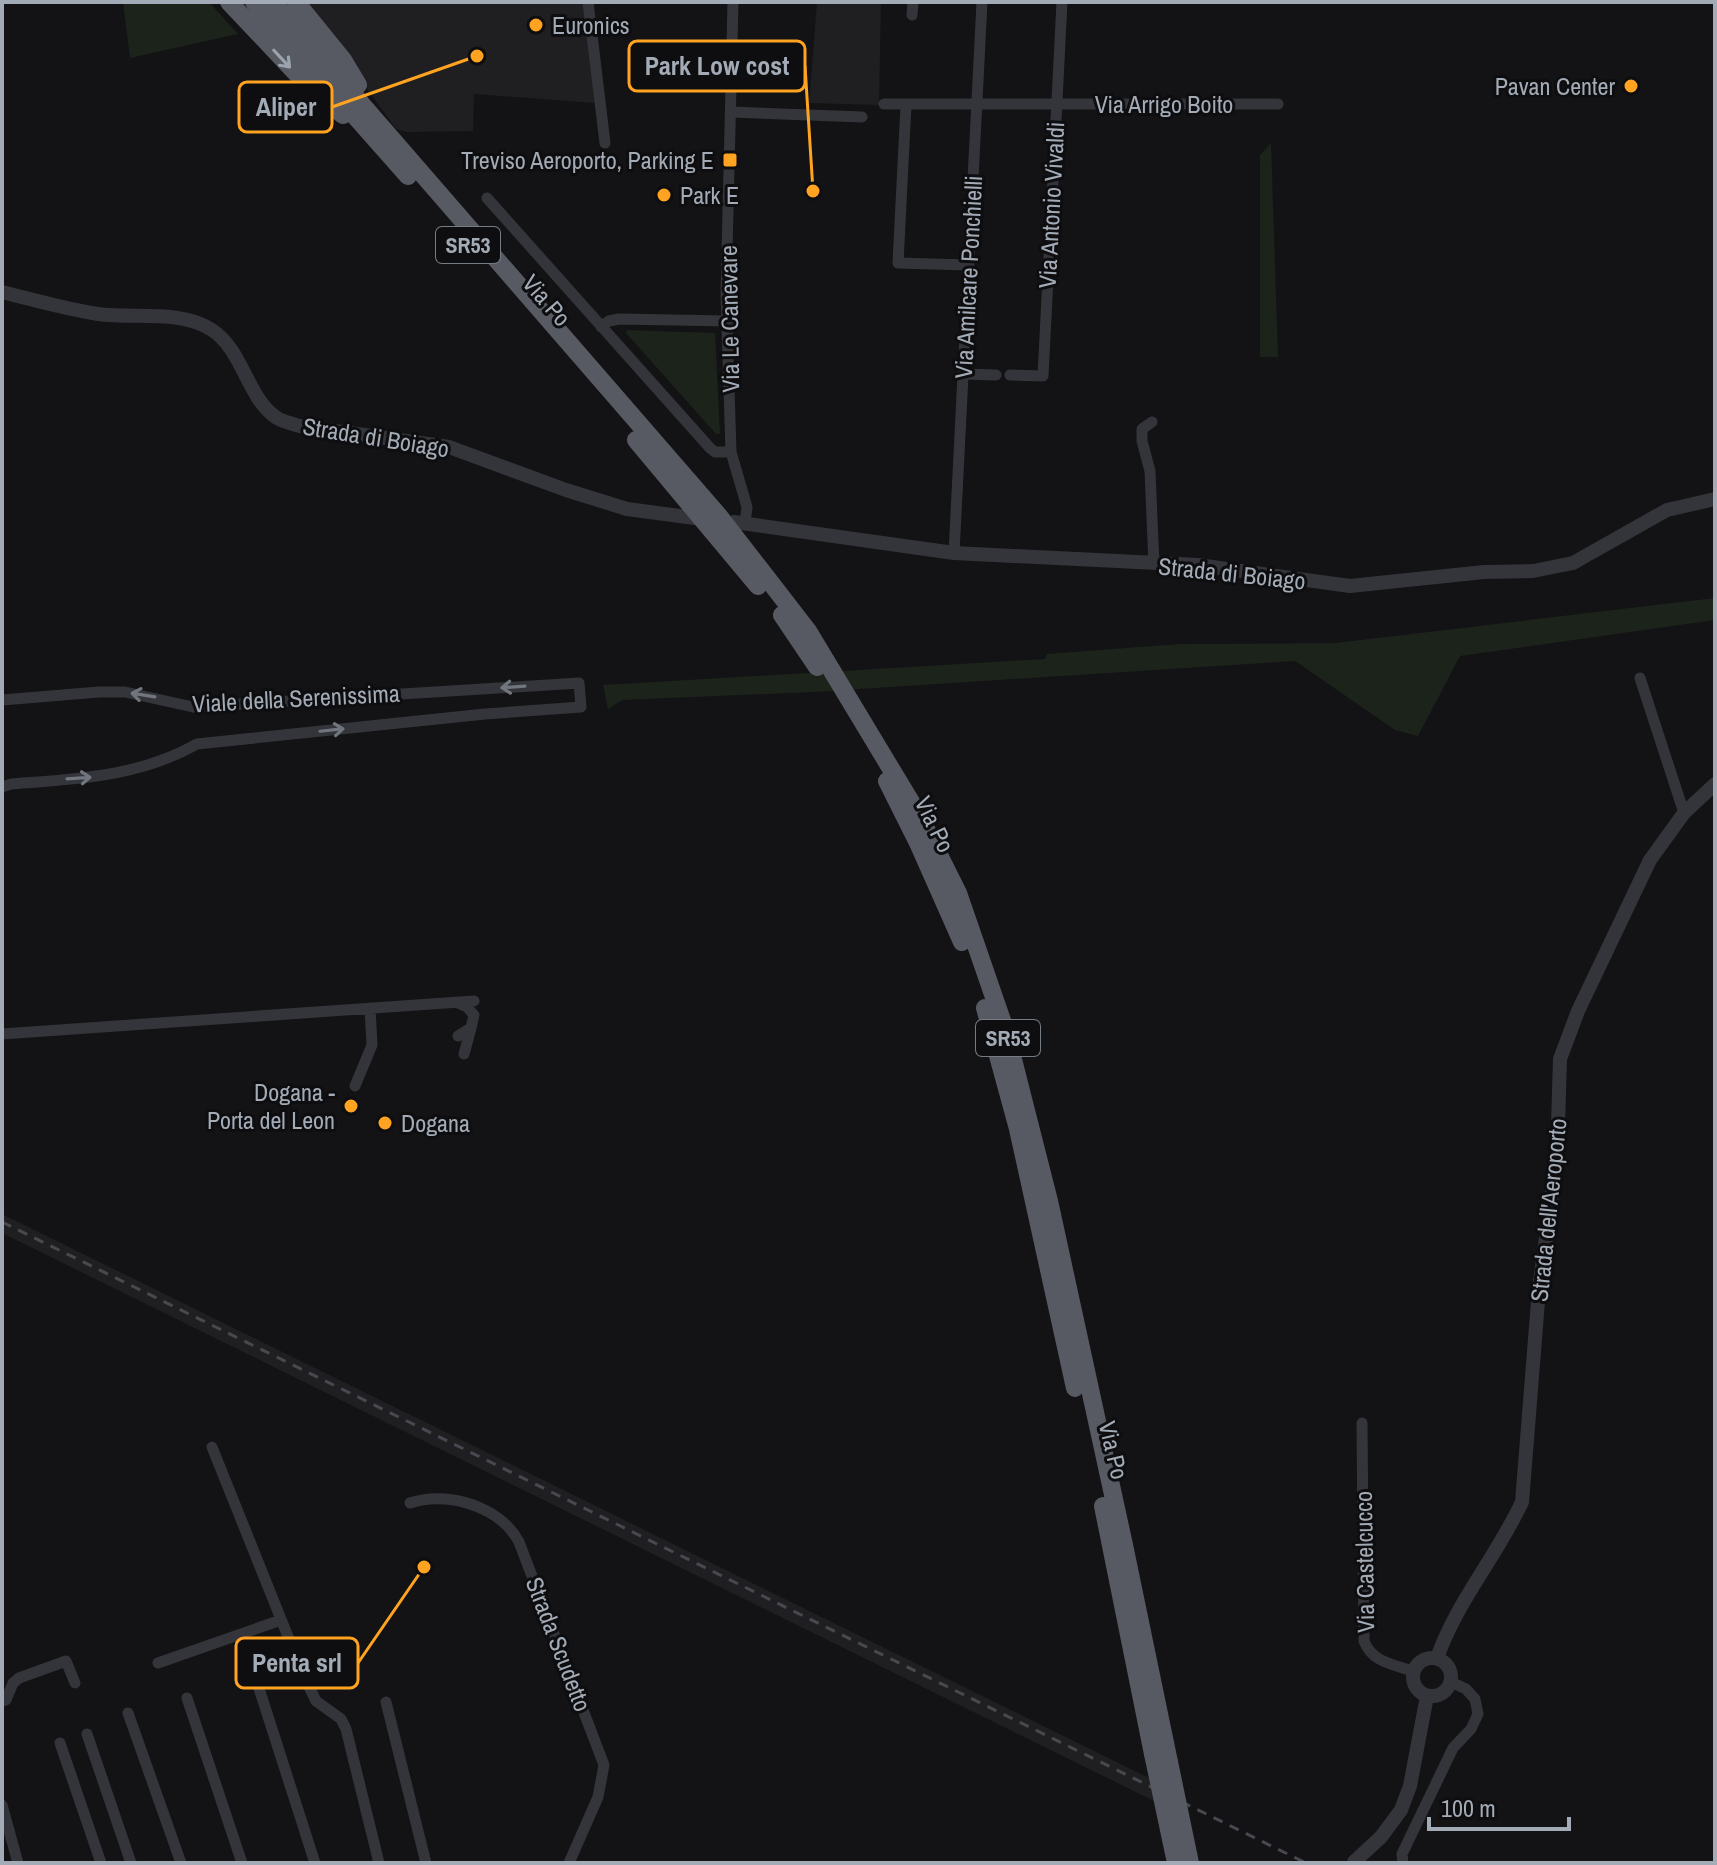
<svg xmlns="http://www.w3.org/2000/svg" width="1717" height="1865" viewBox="0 0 1717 1865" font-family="'Archivo Narrow',sans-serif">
<rect width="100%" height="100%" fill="#131315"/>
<path fill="#1f1f22" d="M300 2H583L596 103 474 94 473 131 406 132 396 129 317 20Z
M817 2H881L879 105 809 103Z
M2 1214 1151 1779 1156 1802 2 1233Z"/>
<path fill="#1b231b" d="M123 2H209L238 34 130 58Z
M1271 143 1278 357H1260V155Z
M627 330 715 333 720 434H716L626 333Z
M1715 598V620L1460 656 1418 736 1395 730 1295 661 814 692 622 700 608 709 603 685 1045 659 1047 654 1179 644 1335 643Z"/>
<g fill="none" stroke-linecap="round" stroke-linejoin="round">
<path stroke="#34353a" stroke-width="11" d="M588 2 605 143
M733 2 726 294 731 452 747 507 745 523
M912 15 913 2
M884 104H1278
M906 105 898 263 968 265
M731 112 862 117
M487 198 710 448 715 452H731
M601 327 609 321 619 319 728 321
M963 374 996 375
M1010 375 1043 376 1062 2
M1152 422 1142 429V441L1150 471 1154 564
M954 553 982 2
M1640 678 1684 813
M2 700 99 692H125L193 707 579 683 581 707 485 714 197 744C139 777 76 779 11 784L2 787
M458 1003 467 1007 474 1015 471 1028 458 1036
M2 1034 474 1001
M464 1054 471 1028
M355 1086 372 1045 370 1008
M1362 1423 1364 1641C1372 1662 1392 1664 1412 1671
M212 1447 303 1674 316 1701 341 1719 346 1729 379 1863
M410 1503C447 1490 501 1507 519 1542L604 1765 598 1797 569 1863
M158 1663 281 1620
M288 1664 283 1645 248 1654 315 1863
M254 1674 292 1662
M187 1698 242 1863
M2 1701 6 1700 13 1683 19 1678 66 1661 75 1683
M386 1702 426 1863
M128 1713 181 1863
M87 1734 131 1863
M60 1743 101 1863
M2 1805 18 1863
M1403 1863 1402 1854 1453 1748 1471 1729 1478 1714 1475 1699 1466 1689 1451 1682"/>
<path stroke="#34353a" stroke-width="14" d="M2 292C34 300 65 309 98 314 134 319 180 309 212 330 243 350 248 400 277 418 284 422 293 424 300 426L449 447 566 490 627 509 695 518
M734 522 954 553 1198 565 1350 586 1484 572 1533 571 1573 563 1667 510 1715 499
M1413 1677a19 19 0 1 1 38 0a19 19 0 1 1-38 0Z
M1437 1658C1457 1601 1497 1556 1522 1502L1539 1289 1557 1157 1560 1059 1578 1011 1650 860 1684 813 1715 784
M1354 1862 1381 1837 1401 1810 1410 1786 1427 1696"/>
<path stroke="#575a62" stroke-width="18" d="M229 2 312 90 343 115
M254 2 408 176
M273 2 719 516 808 631 920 817 958 893 1006 1032 1049 1201 1124 1545 1169 1762
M296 2 343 60 358 85
M636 440 758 586
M782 615 817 667
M887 781 919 845 962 942
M985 1008 1018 1129 1075 1388
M1103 1506 1153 1754"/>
<path stroke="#46494f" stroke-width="3" stroke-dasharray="10 8" stroke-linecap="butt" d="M2 1222 1306 1863"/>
<path stroke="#575a62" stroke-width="18" d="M1153 1754 1176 1863
M1169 1762 1190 1863"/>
</g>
<defs><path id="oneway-shaft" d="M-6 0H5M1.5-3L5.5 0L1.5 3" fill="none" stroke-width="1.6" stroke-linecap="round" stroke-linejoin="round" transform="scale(2)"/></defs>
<use stroke="#9ba3ae" href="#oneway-shaft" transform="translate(282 59) rotate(47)"/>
<g stroke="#71767e">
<use href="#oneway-shaft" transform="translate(513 687) rotate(176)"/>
<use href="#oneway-shaft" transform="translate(143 695) rotate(-171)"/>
<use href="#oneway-shaft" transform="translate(332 730) rotate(-6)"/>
<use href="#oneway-shaft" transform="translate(79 778) rotate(-4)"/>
</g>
<g fill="#ffa321" stroke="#0e0e10" stroke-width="3">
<circle cx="536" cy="25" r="8"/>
<circle cx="1631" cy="86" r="8"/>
<rect x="722" y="152" width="16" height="16" rx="4"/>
<circle cx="664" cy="195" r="8"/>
<circle cx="351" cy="1106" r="8"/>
<circle cx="385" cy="1123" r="8"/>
</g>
<g text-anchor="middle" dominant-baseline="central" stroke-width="6" stroke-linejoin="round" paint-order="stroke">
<g fill="#0e0e10" stroke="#767c84" stroke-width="2">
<rect x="436" y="227" width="64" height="36" rx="6"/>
<rect x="976" y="1020" width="64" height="36" rx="6"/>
</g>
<g font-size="22" font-weight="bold" fill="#a3abb6">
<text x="468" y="245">SR53</text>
<text x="1008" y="1038">SR53</text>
</g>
<g font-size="24" fill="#a3abb6" stroke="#0e0e10" text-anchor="start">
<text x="552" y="25">Euronics</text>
<text x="1615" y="86" text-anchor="end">Pavan Center</text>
<text x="714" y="160" text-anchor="end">Treviso Aeroporto, Parking E</text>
<text x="680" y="195">Park E</text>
<text x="335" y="1092" text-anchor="end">Dogana -<tspan x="335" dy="28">Porta del Leon</tspan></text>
<text x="401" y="1123">Dogana</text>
</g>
<g font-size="24" fill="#a3abb6" stroke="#0e0e10">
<text x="1164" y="104">Via Arrigo Boito</text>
<text transform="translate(1051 205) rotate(-87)">Via Antonio Vivaldi</text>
<text transform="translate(968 277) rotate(-87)">Via Amilcare Ponchielli</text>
<text transform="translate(547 300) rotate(49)">Via Po</text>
<text transform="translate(729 319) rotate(-91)">Via Le Canevare</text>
<text transform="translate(376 437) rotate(9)">Strada di Boiago</text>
<text transform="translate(1232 573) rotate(6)">Strada di Boiago</text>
<text transform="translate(296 698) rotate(-3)">Viale della Serenissima</text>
<text transform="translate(935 824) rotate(64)">Via Po</text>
<text transform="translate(1548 1210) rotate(-84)">Strada dell'Aeroporto</text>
<text transform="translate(1114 1450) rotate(77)">Via Po</text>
<text transform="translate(1364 1562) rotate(-91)">Via Castelcucco</text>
<text transform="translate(559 1644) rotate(69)">Strada Scudetto</text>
</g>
</g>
<path fill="none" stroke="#ffa321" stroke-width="3" d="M813 191L805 66M477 56L332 107M424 1567L358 1663"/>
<g fill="#ffa321" stroke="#0e0e10" stroke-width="3">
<circle cx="813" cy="191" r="8"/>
<circle cx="477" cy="56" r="8"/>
<circle cx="424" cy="1567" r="8"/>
</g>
<g fill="#0e0e10" stroke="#ffa321" stroke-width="3">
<rect x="629" y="41" width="176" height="50" rx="8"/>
<rect x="239" y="82" width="93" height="50" rx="8"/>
<rect x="236" y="1638" width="122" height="50" rx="8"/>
</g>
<g font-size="26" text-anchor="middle" font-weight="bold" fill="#a3abb6">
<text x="717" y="75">Park Low cost</text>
<text x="286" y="116">Aliper</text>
<text x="297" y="1672">Penta srl</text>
</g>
<rect width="1717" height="1865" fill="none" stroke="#a3abb6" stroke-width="8"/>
<path d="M1429 1817v12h140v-12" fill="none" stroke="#a3abb6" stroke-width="4"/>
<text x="1441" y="1817" font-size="24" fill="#a3abb6" stroke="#0e0e10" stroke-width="6" paint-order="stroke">100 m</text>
</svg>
